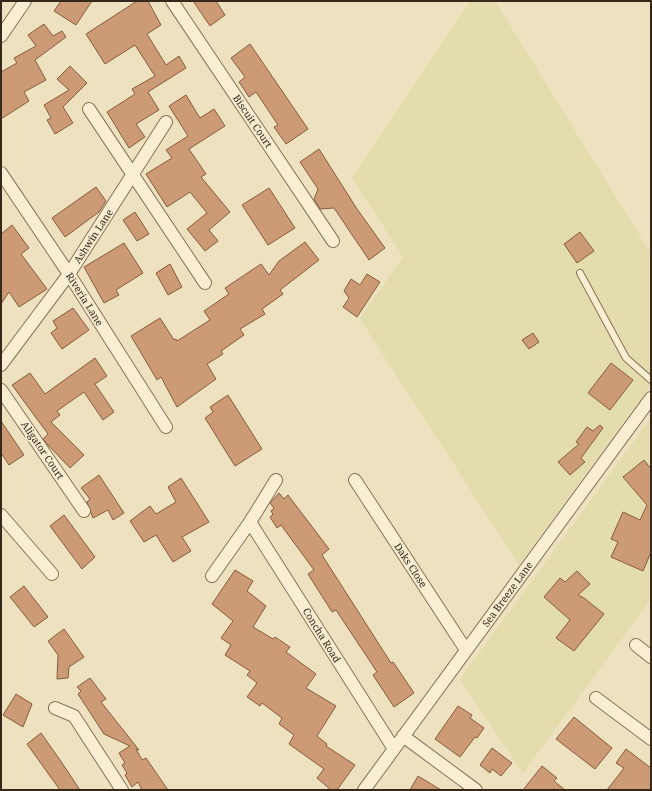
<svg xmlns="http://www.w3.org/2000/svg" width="652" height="791" viewBox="0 0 652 791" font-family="'Noto Serif',serif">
<rect width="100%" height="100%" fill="#eee1bf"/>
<path fill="#e3dcad" d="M470 1H495L651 254V384L519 565 360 319 403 257 352 178Z
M651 418V599L523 773 460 679Z"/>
<path fill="#cc9b75" stroke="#865c3d" d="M61 1H92L76 25 54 11Z
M137 1H148L161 25 147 34 166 65 179 56 186 68 148 92 159 110 136 124 145 137 129 148 107 112 135 94 132 89 155 76 135 45 105 64 86 34Z
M193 1H216L225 15 210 26Z
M44 24 53 36 62 31 66 37 35 60 46 80 24 92 29 101 1 119V72L17 63 14 58 36 46 28 35Z
M250 44 308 129 286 144 274 127 278 125 256 92 249 97 239 82 245 77 231 58Z
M70 66 87 83 63 107 73 123 55 134 47 120 51 118 44 105 69 90 57 79Z
M186 95 200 118 214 109 225 126 189 149 206 174 201 177 230 212 209 230 218 241 205 251 187 229 207 213 190 192 167 207 146 174 172 158 166 150 188 136 169 106Z
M319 149 357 209 385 248 369 260 334 208 320 209 314 199 318 189 300 162Z
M96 187 106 201 99 212 65 237 52 218Z
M269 188 295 228 268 245 242 205Z
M135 212 149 234 137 241 123 220Z
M12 225 29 248 21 254 47 289 19 307 9 292 1 304V234Z
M580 232 594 251 577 263 564 244Z
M305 242 319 260 280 290 283 294 262 309 265 314 240 329 244 335 221 351 223 354 207 364 216 379 177 407 161 377 157 380 131 336 160 318 174 340 176 339 177 341 210 320 204 311 229 294 225 288 261 264 269 275 279 261Z
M124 243 143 273 116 290 119 295 104 303 84 267Z
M170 264 182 287 168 295 156 273Z
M367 274 380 282 357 317 343 307 349 298 344 291 351 279 360 285Z
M73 308 89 330 62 349 51 333 57 328 53 321Z
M533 333 539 342 529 349 522 340Z
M95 358 107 376 95 384 114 412 103 420 84 392 57 411 60 415 51 422 84 455 70 468 48 445 43 439 48 434 12 385 30 373 45 394Z
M611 363 633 380 610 410 588 393Z
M228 395 262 449 235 466 205 418 213 412 210 407Z
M1 421 24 455 9 465 1 453Z
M600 425 603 428 581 458 585 462 570 475 558 462 579 444 576 442 587 427 593 431Z
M644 460 651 469V552L643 571 611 557 618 542 611 539 623 512 640 520 647 505 623 477Z
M99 475 124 513 113 520 108 510 93 518 87 502 90 499 81 488Z
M181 478 209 522 182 537 191 551 173 562 156 535 144 542 130 521 150 506 156 514 176 502 168 487Z
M279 493 284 499 288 495 329 549 322 555 391 663 393 662 414 693 394 707 373 675 377 672 336 610 332 612 308 574 314 570 281 525 277 528 270 517 273 514 271 511 274 508 270 503Z
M64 515 95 557 82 569 50 526Z
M235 570 253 581 247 591 266 606 253 627 273 639 275 637 290 647 286 652 316 674 306 688 336 706 317 736 327 744 326 746 355 765 337 790H331L317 778 324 769 289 744 294 735 279 724 282 718 262 703 260 706 247 697 257 683 247 675 250 671 225 655 231 645 221 638 233 621 212 604Z
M577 571 590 584 578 595 584 598 604 614 574 651 556 638 570 620 544 597 560 578 565 582Z
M24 586 48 617 34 627 10 597Z
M64 629 84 657 69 667 68 678 57 679 58 655 48 641Z
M90 678 106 699 101 702 139 750 136 749 142 760 146 758 168 790H142L138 782 132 787 125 775 127 773 122 765 125 763 119 753 130 746 104 734 78 694 81 691 77 687Z
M16 694 32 704 23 727 3 715Z
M458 706 472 715 470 718 484 728 477 738 475 737 460 757 435 739Z
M574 717 612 748 595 769 556 739Z
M41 733 60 760 80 790H60L27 744Z
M492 748 512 763 501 776 492 769 490 773 480 765Z
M626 749 651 768V790H607L624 768 616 763Z
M542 766 557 778 554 781 565 790H523Z
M418 776 441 790H410Z"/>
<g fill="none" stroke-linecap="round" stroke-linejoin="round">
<defs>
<path id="lane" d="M580 273 626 358 651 380"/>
<path id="street" d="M172 1 333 241
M1 36 25 1
M89 109 205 283
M1 173 69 274 166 427
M1 365 69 274 166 122
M1 390 84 511
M355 480 466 650
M1 515 52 574
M250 522 394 749
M212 576 250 522 276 480
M636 645 651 657
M596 698 651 739
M55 708 74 716 122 790
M403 736 476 790
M364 790 651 398"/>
</defs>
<use href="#lane" stroke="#877258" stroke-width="8"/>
<use href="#street" stroke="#877258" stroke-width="14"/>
<use href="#lane" stroke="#f9eed2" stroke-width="6"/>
<use href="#street" stroke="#f9eed2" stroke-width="12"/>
</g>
<g text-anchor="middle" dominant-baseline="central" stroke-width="3.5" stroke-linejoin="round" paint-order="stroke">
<g font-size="10" fill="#36291c" stroke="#f5ebcf">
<text transform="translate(253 121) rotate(56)">Biscuit Court</text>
<text transform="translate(93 236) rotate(-57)">Ashwin Lane</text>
<text transform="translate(85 299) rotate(58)">Riveria Lane</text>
<text transform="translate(43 450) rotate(56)">Aligator Court</text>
<text transform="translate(411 565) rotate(57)">Daks Close</text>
<text transform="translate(507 594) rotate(-54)">Sea Breeze Lane</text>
<text transform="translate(322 635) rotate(58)">Concha Road</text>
</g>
</g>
<rect width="652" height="791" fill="none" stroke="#36291c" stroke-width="4"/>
</svg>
